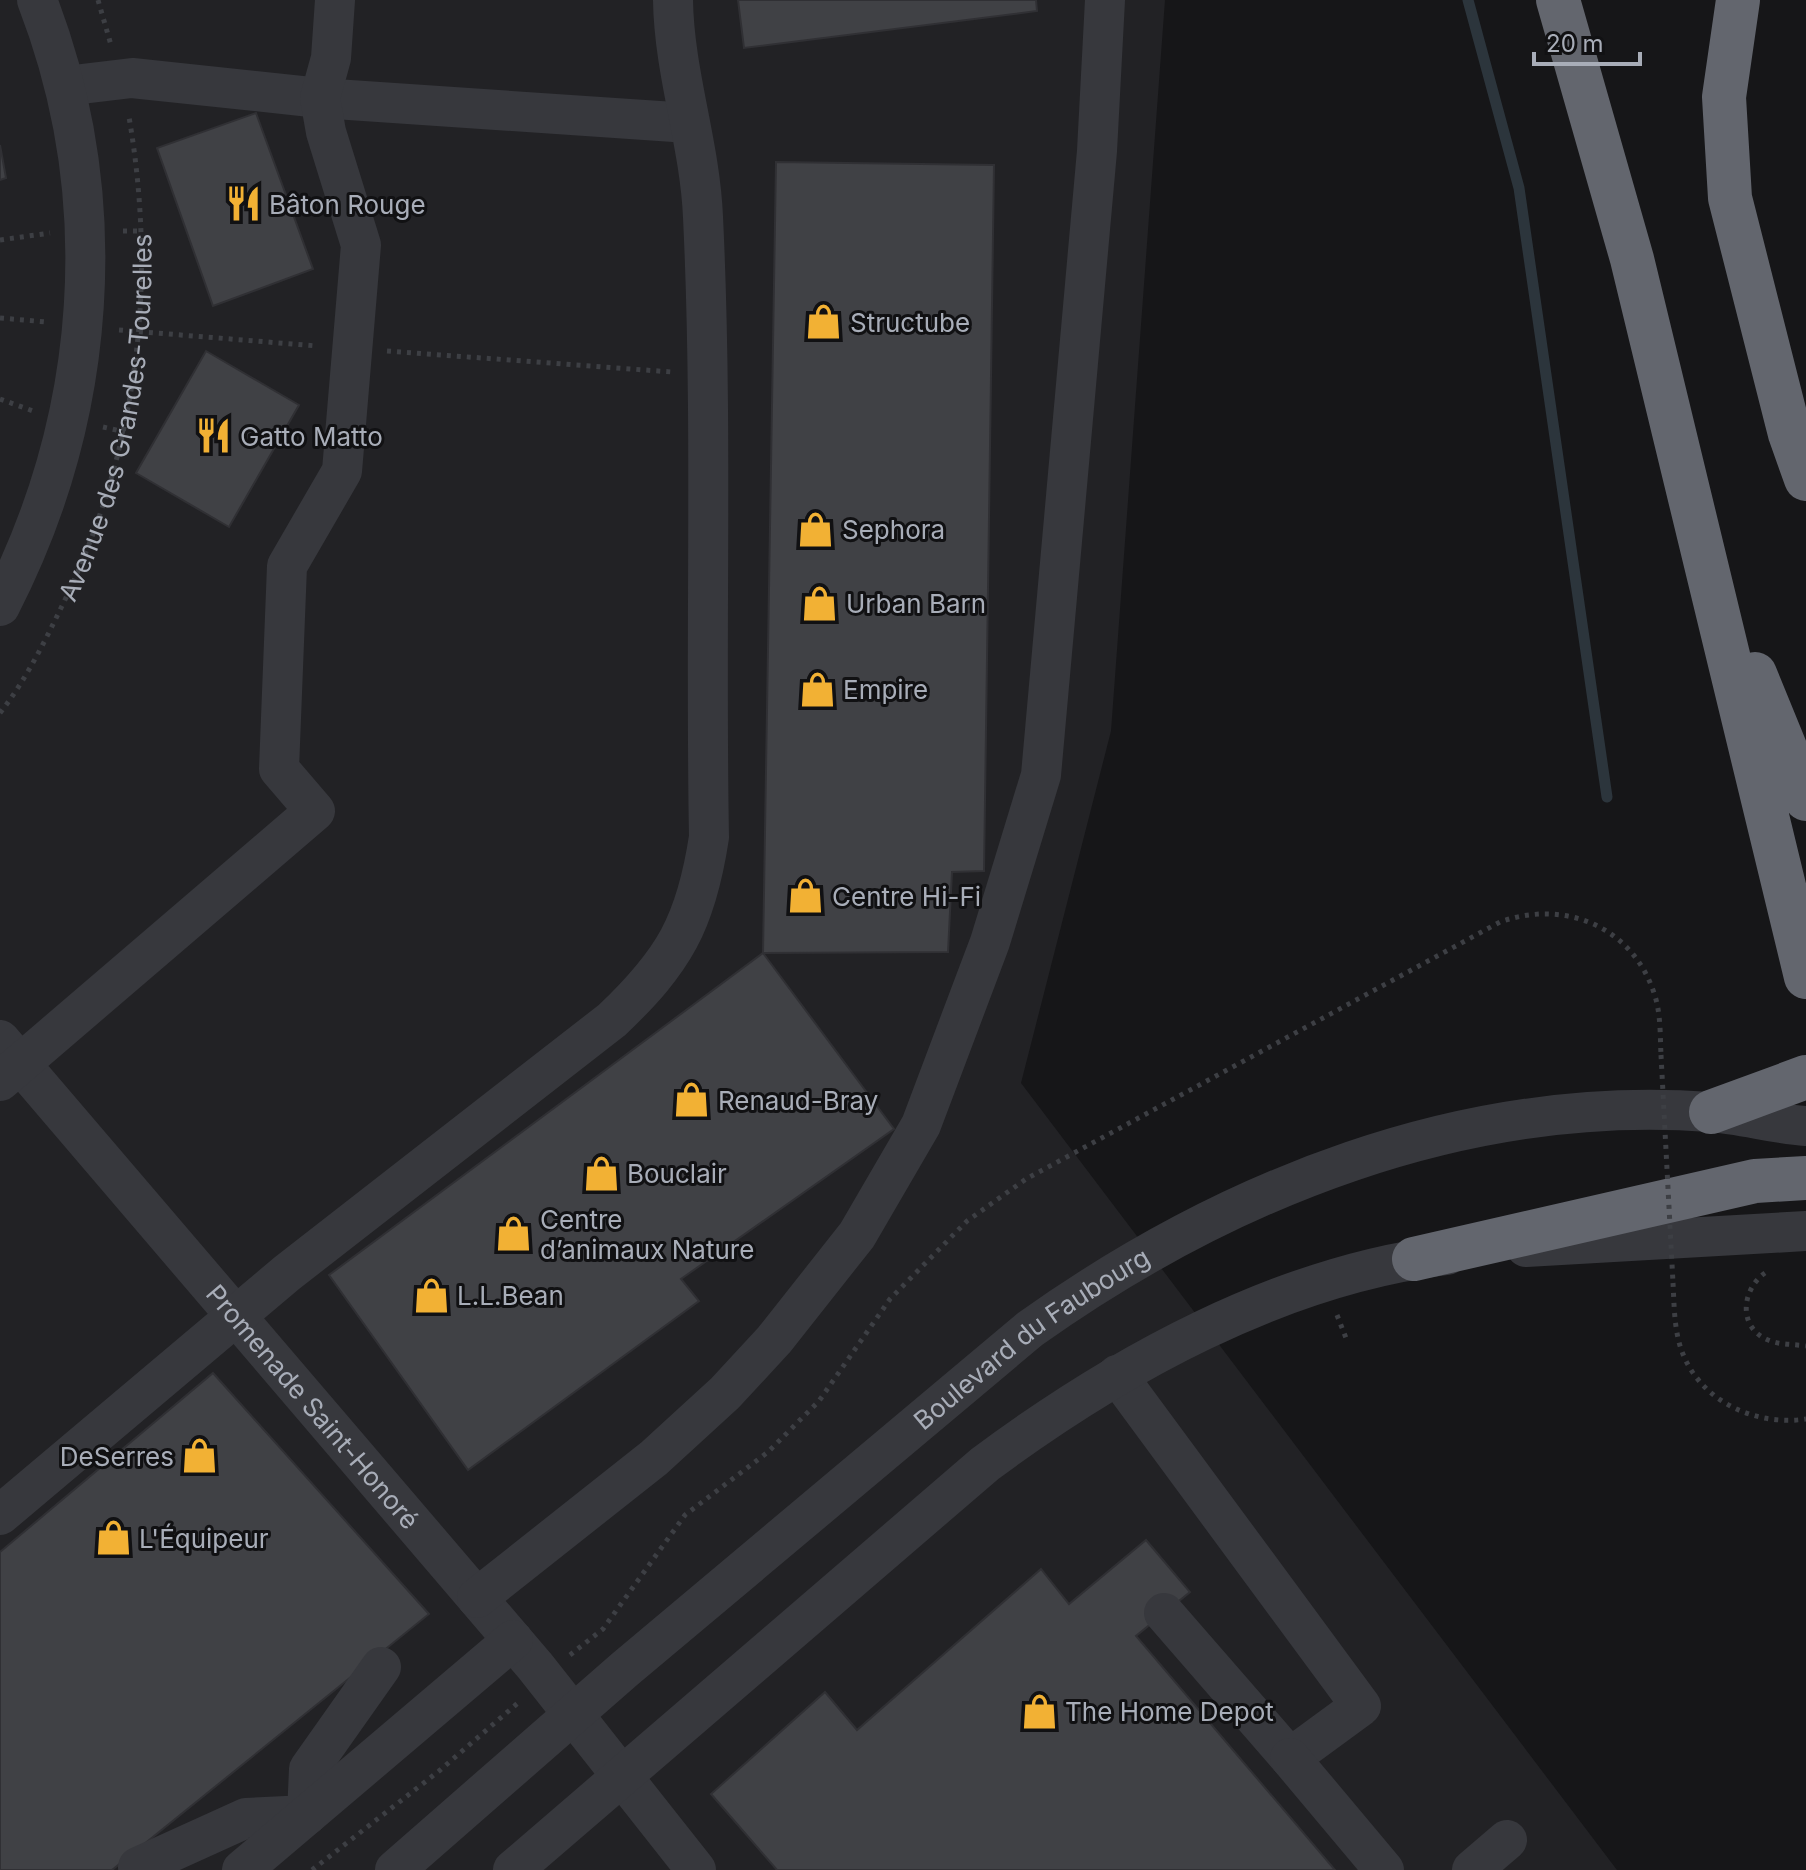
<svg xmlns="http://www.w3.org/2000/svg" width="1806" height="1870" viewBox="0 0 1806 1870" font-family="Inter,sans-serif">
<rect width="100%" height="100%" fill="#161618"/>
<path fill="#222225" d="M0 0H1165L1111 731 1021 1083 1617 1870H0Z"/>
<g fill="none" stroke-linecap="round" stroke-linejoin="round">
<path stroke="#2c353c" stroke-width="11" d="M1468 0 1519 188 1607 797"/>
</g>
<path fill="#404145" stroke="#303034" stroke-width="2" d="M738 0H1036L1037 11 744 48Z
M256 113 313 269 213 306 157 148Z
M0 145 6 178 0 180Z
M776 162 994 165 984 871 952 872 948 952 763 953Z
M206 351 299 405 229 527 136 473Z
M763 953 894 1129 681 1279 699 1301 468 1470 329 1275Z
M213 1373 429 1614 112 1870H0V1552Z
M1146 1540 1190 1592 1136 1636 1335 1870H777L711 1794 825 1692 857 1730 1041 1569 1069 1604Z"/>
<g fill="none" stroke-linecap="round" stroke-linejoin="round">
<g stroke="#3d3f44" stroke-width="5" stroke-dasharray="4 6" stroke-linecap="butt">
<path d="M98 0 111 45"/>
<path d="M123 231H142"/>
<path d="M0 240 50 233"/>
<path d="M0 318 47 322"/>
<path d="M119 330 317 346"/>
<path d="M387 351 672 372"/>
<path d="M0 399 33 411"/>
<path d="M103 427 125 432"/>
<path id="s1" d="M0 713C25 681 43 645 61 608 137 454 158 286 129 117"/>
<path d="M1765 1273C1742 1289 1737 1327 1768 1340 1780 1345 1793 1344 1806 1346"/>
<path d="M1673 1283C1674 1301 1674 1320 1678 1338 1691 1397 1751 1427 1806 1419"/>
<path d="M1337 1315 1346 1338"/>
<path d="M570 1655 603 1629 685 1515 768 1452 819 1401 890 1299 967 1221 1026 1179 1500 922C1564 899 1632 926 1654 993 1661 1013 1660 1035 1661 1055"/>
<path d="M312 1870 439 1771 519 1702"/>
</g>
<g stroke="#37383d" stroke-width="40">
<path d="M65 86 132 78 320 98 689 123"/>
<path d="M0 606C97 417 114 199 37 0"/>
<path id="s2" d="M0 1040 535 1666 696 1870"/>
<path d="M0 1081 315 811 279 769 287 566 342 471 361 245 326 132 320 98 331 58 335 0"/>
<path d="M1526 1247 1806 1231"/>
<path d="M1117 1375 1361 1706 1290 1758 1164 1613"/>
<path d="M0 1515 287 1273 612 1020C674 961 696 923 709 837 705 631 713 423 703 217 700 144 674 73 673 0"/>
<path d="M477 1598 654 1458 725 1393 774 1340 857 1235 921 1125 990 942 1041 775 1097 151 1105 0"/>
<path d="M1290 1758 1384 1870"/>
<path d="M138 1867 246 1818 307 1815 309 1769 381 1667"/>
<path d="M242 1870 513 1640"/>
<path id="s3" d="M395 1870 625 1669 1030 1329C1227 1189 1464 1094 1710 1112 1742 1114 1774 1124 1806 1126"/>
<path d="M513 1870 985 1464C1117 1366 1280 1275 1447 1255"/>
<path d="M1472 1870 1507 1840"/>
</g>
<path stroke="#63666e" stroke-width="44" d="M1558 0 1632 259 1806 977
M1738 0 1724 97 1730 198 1790 434 1806 479
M1755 674 1806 799
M1711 1112 1806 1077
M1414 1259 1755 1181 1806 1178"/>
<path stroke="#3d3f44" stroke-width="5" stroke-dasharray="4 6" stroke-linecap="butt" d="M1661 1055 1673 1283"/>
</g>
<defs>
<symbol id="restaurant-bare" viewBox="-9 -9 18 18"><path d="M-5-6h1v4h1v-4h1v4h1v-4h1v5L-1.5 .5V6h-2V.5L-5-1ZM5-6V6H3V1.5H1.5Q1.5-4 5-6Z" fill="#f2b134" stroke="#111113" stroke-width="2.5" paint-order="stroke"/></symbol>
<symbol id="shop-bare" viewBox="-9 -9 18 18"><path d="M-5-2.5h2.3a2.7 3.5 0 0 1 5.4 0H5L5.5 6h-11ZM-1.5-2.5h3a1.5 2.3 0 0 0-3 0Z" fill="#f2b134" stroke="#111113" stroke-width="2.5" paint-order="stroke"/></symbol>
</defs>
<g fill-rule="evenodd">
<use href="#restaurant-bare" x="218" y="178" width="51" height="51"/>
<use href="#shop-bare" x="798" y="296" width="51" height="51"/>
<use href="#restaurant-bare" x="188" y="410" width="51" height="51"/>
<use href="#shop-bare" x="790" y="504" width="51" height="51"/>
<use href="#shop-bare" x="794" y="578" width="51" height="51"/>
<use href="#shop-bare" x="792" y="664" width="51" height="51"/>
<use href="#shop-bare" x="780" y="870" width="51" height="51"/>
<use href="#shop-bare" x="666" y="1074" width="51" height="51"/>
<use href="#shop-bare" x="576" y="1148" width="51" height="51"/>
<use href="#shop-bare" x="488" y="1208" width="51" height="51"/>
<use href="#shop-bare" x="406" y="1270" width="51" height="51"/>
<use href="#shop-bare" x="174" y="1430" width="51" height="51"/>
<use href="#shop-bare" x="88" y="1512" width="51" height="51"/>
<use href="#shop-bare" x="1014" y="1686" width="51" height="51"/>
</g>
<g text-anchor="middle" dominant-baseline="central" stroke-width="6" stroke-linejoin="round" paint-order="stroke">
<g font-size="26" fill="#a8adb8" stroke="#111113" text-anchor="start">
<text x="269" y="204">Bâton Rouge</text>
<text x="850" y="322">Structube</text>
<text x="240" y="436">Gatto Matto</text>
<text x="842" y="529">Sephora</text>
<text x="846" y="603">Urban Barn</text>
<text x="843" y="689">Empire</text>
<text x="832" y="896">Centre Hi-Fi</text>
<text x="718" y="1100">Renaud-Bray</text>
<text x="627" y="1173">Bouclair</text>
<text x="540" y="1219">Centre<tspan x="540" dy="30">d’animaux Nature</tspan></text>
<text x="457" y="1295">L.L.Bean</text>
<text x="174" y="1456" text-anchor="end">DeSerres</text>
<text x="139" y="1538">L'Équipeur</text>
<text x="1065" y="1711">The Home Depot</text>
</g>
<g font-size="26" fill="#a8adb8" stroke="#111113">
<text stroke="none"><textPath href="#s1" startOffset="320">Avenue des Grandes-Tourelles</textPath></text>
<text stroke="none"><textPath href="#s3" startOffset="830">Boulevard du Faubourg</textPath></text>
<text stroke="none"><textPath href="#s2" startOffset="482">Promenade Saint-Honoré</textPath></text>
</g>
</g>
<path d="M1534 52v12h106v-12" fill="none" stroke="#a8adb8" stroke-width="4"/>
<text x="1546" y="52" font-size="24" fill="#a8adb8" stroke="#111113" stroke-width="6" paint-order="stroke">20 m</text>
</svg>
